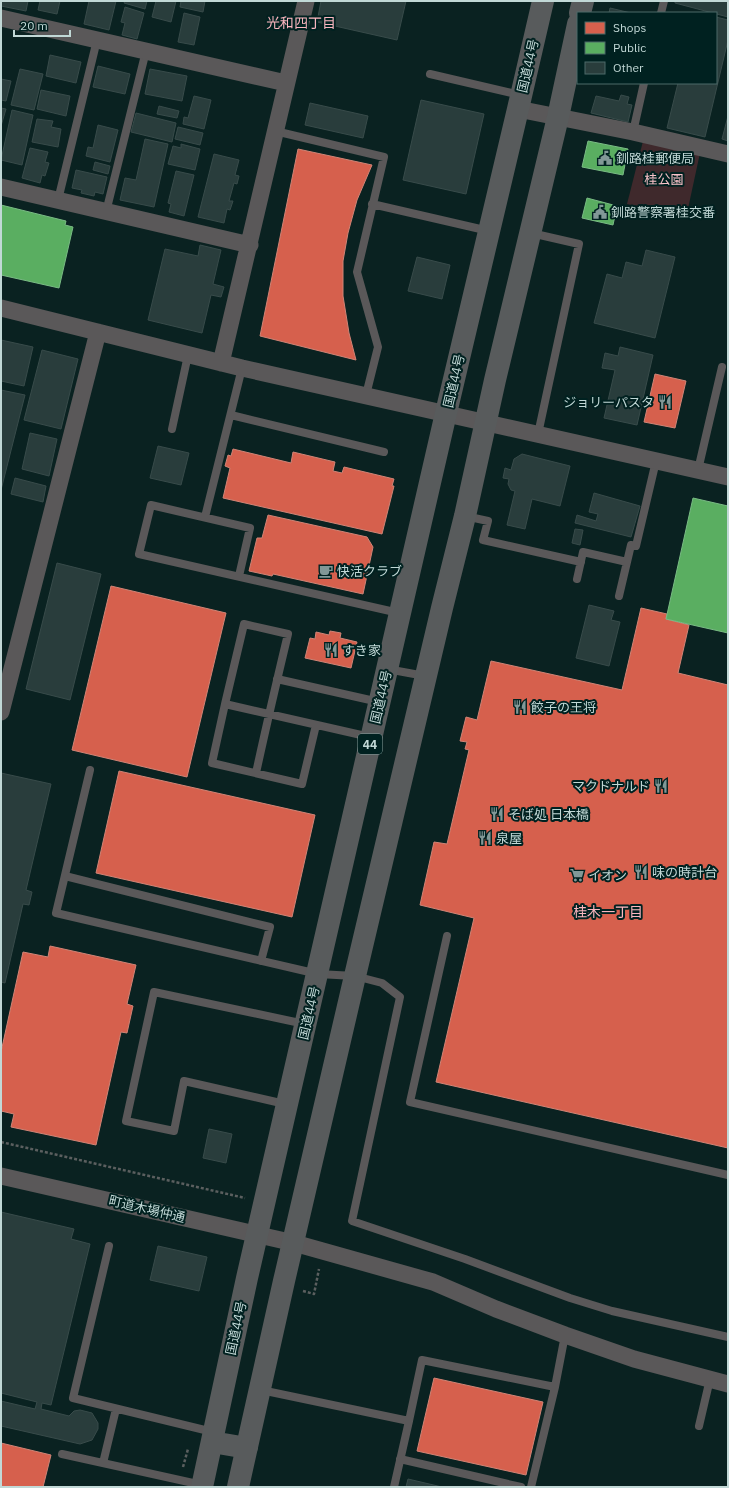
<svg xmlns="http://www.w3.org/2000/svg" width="729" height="1488" viewBox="0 0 729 1488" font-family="'IBM Plex Sans','Noto Sans JP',sans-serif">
<rect width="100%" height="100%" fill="#0a2221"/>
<path fill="#3f292c" d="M643 141 700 153 686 218 627 204Z"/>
<path fill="#d6604d" stroke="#d08476" d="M298 149 372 165 357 200 348 233 343 261V296L349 333 356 360 260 336Z
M655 374 686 381 675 428 644 422Z
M233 449 291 463 293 452 335 462 333 471 342 473 344 467 394 479 392 486H394L382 534 223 498 230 468 225 466 228 455 231 456Z
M268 515 367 537 373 547 363 594 273 574 272 576 249 571 257 538H262Z
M111 586 226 613 187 777 72 750Z
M641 608 667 614 666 619 689 625 678 673 728 685V1148L436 1082 474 918 420 905 434 842 447 844 469 750 465 749 467 742 460 741 466 717 477 720 491 661 622 690Z
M330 631 341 633 340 638 357 642 351 668 305 658 310 638 315 639 316 632 329 635Z
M119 771 315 815 292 917 96 873Z
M50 946 136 965 127 1004 133 1006 127 1033 121 1032 96 1145 11 1127 14 1114 1 1111V1052L23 952 48 957Z
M434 1378 543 1402 526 1475 417 1451Z
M1 1443 51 1455 43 1487H1Z"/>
<path fill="#5aae61" stroke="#79bb84" d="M588 141 628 149 623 175 582 167Z
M587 198 617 206 613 225 582 218Z
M1 205 66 221 65 225 73 227 59 288 1 275Z
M693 498 728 506V633L666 619Z"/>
<path fill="#293d3c" stroke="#384b4a" d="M1 1H28L26 11 1 6Z
M40 1H60L57 14 38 10Z
M89 1H116L109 30 84 24Z
M125 1H147L145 9 124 3Z
M156 1H176L171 22 152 17Z
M181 1H205L203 12 180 7Z
M321 1H406L397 40 317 22Z
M675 1H728V17L675 3Z
M125 7 144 13 137 39 122 35 125 23 121 22Z
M610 8 631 13H609Z
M184 13 200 17 194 45 178 42Z
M716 17 728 20V40L705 137 667 128 678 83H716Z
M50 55 81 62 76 83 46 76Z
M98 66 130 74 125 94 93 87Z
M20 69 43 74 34 110 11 105Z
M150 69 187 76 182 101 145 94Z
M1 79 11 81 6 101 1 100Z
M41 90 70 96 66 116 37 109Z
M621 95 629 97 627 104 632 105 628 122 591 113 596 96 619 101Z
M194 96 211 100 204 129 183 124 184 117 188 118Z
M421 100 484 114 466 194 403 180Z
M310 103 368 116 363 138 305 125Z
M159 106 179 111 177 118 157 114Z
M1 108 6 109 1 126Z
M12 110 33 115 22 165 1 160Z
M136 113 176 123 172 142 131 132Z
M728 116V141L722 139Z
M37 119 53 121 51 127 61 129 58 147 32 142Z
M98 125 118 130 110 162 86 156 88 147 93 148Z
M178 127 203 133 200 145 175 139Z
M145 139 168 144 154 207 120 200 125 178 136 180Z
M181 144 200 149 195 170 168 164 173 146 181 148Z
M30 148 48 152 45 162 49 163 45 176 42 175 40 183 22 178Z
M214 154 239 160 235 175 239 176 237 184 234 183 229 201H233L230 210 227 209 224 223 198 217Z
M95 162 110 166 108 174 93 170Z
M76 170 107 177 103 194 95 192 94 196 81 193 82 190 72 188Z
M176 171 194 175 184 216 169 212 171 204 168 203Z
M200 245 221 250 213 284 224 287 221 297 211 295 202 333 148 320 165 249 198 256Z
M646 250 675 257 655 338 594 323 607 274 622 278 626 262 642 266Z
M417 257 450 265 442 299 408 291Z
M1 340 33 347 24 386 1 381Z
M620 347 653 355 637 425 604 418 615 370 602 368 605 353 618 356Z
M42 350 78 359 61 429 24 420Z
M1 390 25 395 1 490Z
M30 433 57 439 49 476 22 469Z
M158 446 189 453 181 485 150 478Z
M522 454 570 466 560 506 532 499 525 529 507 525 515 491 511 490 508 484 509 479 503 478 505 468 511 470 514 459Z
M15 478 46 486 43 502 11 494Z
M594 493 640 506 631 537 575 523 577 515 596 521 598 514 589 512Z
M575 529 583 530 580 545 572 543Z
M57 563 101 574 70 700 26 689Z
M589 605 614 611 611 620 620 622 609 666 576 658Z
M1 773 51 784 26 890 32 892 29 905 23 904 5 983 1 982Z
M209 1129 232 1134 226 1163 203 1158Z
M1 1212 74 1229 71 1239 90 1244 51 1405 42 1403 41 1409 69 1416 74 1411 80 1410 92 1413 98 1423V1429L92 1440 80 1444 1 1426V1401L35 1409 37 1402 1 1393Z
M158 1246 207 1257 199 1291 150 1280Z
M408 1479 442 1487H406Z"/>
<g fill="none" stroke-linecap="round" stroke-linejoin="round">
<path stroke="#5b5f5f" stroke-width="2.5" stroke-dasharray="3 2" stroke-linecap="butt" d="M1 1142 245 1198
M303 1291 314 1294 319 1269
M183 1467 188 1449"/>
<path stroke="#5a5859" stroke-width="8" d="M661 13 664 1
M430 74 520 95
M275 131 384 157 357 272 378 347 366 395
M633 132 644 83
M58 200 97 40
M372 204 489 231
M106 212 146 51
M531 233 579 244 538 434
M231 415 384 452
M172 429 188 355
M698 470 722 367
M465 516 488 521 483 540 581 562
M205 517 242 368
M239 576 250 528 151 505 139 554 399 613
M577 579 583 552 627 562
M619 596 631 545 636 546 656 461
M387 669 425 676
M277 679 379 702
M225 704 212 763 302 784 316 725
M90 770 56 913 318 974 355 976 382 983 400 997 352 1221 465 1259 570 1298 612 1311 728 1337
M256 773C266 727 277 680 288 634L244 624 225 704 370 737
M65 876 270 927 261 961
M447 936 410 1102 728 1175
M285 1104 184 1081 174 1131 126 1121 154 992 305 1024
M109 1246 73 1398 213 1432
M261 1390 409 1421 422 1360 555 1387 565 1335
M699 1426 710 1379
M62 1454 202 1485
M400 1459 521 1487
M103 1463 116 1409
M394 1487 409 1421
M531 1487 555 1387"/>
<path stroke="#5a5859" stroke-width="17" d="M1 18 286 83
M518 109 633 132 728 154
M1 187 250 245
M1 308 242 368 728 477
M221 363 306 1
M1 712 98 332
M1 1176 294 1243 433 1282 496 1309 565 1335 634 1359 728 1384"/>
<path stroke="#585b5c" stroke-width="22" d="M580 13 583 1
M212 1442 247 1448
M202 1487 247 1278 446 413 518 109 543 1
M238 1487 284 1281 355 976 442 608 465 516 495 380 558 117 578 24"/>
</g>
<defs>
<symbol id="civic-bare" viewBox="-9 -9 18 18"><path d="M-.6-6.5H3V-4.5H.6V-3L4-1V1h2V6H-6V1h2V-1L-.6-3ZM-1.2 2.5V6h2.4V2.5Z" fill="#819897" stroke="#002120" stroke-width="2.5" paint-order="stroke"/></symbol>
<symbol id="restaurant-bare" viewBox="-9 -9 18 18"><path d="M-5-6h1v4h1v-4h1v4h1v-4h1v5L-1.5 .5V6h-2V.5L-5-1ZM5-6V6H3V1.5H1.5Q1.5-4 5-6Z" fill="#819897" stroke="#002120" stroke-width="2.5" paint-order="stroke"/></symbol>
<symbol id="cafe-bare" viewBox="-9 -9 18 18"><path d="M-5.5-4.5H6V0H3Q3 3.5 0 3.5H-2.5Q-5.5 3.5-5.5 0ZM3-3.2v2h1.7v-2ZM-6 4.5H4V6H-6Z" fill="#819897" stroke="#002120" stroke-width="2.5" paint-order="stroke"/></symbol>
<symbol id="supermarket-bare" viewBox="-9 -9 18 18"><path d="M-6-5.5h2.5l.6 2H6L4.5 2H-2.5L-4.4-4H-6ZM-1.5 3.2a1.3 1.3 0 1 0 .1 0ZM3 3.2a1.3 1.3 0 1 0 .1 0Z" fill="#819897" stroke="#002120" stroke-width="2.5" paint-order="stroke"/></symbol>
</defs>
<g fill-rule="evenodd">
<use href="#civic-bare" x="595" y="148" width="20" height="20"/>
<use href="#civic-bare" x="590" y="202" width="20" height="20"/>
<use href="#restaurant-bare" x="655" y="392" width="20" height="20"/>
<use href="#cafe-bare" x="316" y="561" width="20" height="20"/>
<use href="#restaurant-bare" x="321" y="640" width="20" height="20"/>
<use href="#restaurant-bare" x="510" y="697" width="20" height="20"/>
<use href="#restaurant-bare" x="651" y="776" width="20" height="20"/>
<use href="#restaurant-bare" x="487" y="804" width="20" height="20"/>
<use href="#restaurant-bare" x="475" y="828" width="20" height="20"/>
<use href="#restaurant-bare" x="631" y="862" width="20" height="20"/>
<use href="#supermarket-bare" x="567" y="865" width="20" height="20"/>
</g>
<g text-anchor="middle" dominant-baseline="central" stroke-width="4" stroke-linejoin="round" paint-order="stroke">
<rect fill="#002120" stroke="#87a19f" stroke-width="1" x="358" y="734" width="24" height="20" rx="3"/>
<g font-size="12" font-weight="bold" fill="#c1d8d6">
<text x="370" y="744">44</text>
</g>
<g font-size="13" fill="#c1d8d6" stroke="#002120">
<text transform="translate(528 66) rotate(-77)">国道44号</text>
<text transform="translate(454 381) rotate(-77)">国道44号</text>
<text transform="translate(381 697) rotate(-77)">国道44号</text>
<text transform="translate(309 1013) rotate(-77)">国道44号</text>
<text transform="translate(147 1209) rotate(13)">町道木場仲通</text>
<text transform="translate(236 1328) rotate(-78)">国道44号</text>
</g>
<g font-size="13" fill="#c1d8d6" stroke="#002120" text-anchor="start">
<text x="616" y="158">釧路桂郵便局</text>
<text x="611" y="212">釧路警察署桂交番</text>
<text x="654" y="402" text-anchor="end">ジョリーパスタ</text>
<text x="337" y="571">快活クラブ</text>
<text x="342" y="650">すき家</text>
<text x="531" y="707">餃子の王将</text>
<text x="650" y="786" text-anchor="end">マクドナルド</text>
<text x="508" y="814">そば処 日本橋</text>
<text x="496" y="838">泉屋</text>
<text x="652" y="872">味の時計台</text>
<text x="588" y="875">イオン</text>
</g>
<g font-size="13" fill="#f8c1c8" stroke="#002120">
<text x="664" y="179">桂公園</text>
</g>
<g font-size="14" fill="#fab6bf" stroke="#002120">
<text x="301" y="23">光和四丁目</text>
<text x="608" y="912">桂木一丁目</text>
</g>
</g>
<rect width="729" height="1488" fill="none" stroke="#c1d8d6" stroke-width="4"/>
<rect x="577" y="12" width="140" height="72" fill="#002120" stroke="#4d6a69"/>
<rect x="585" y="22" width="20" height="12" fill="#d6604d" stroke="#4d6a69"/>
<text x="613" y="32" font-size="12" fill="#c1d8d6">Shops</text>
<rect x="585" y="42" width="20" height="12" fill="#5aae61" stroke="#4d6a69"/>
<text x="613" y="52" font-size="12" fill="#c1d8d6">Public</text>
<rect x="585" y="62" width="20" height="12" fill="#293d3c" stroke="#4d6a69"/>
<text x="613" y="72" font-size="12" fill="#c1d8d6">Other</text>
<path d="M14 30v6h56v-6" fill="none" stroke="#c1d8d6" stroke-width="2"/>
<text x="20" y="30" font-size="12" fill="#c1d8d6" stroke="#002120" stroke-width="3" paint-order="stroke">20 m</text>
</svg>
